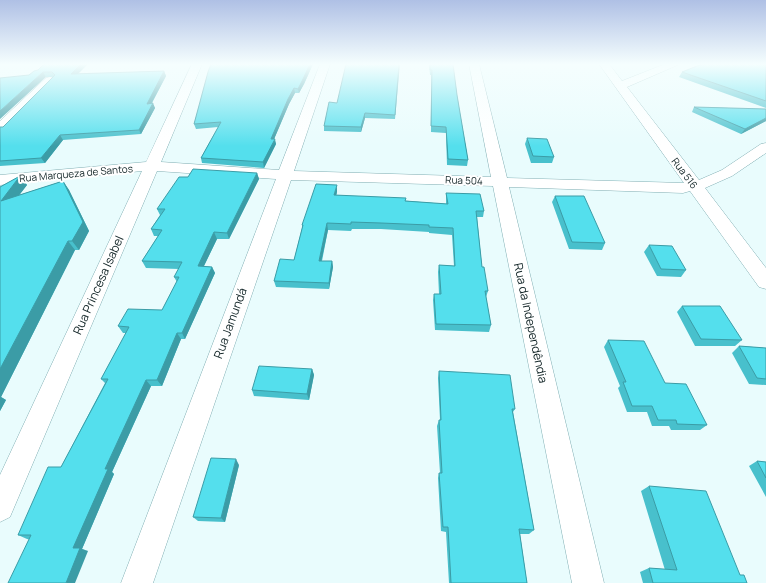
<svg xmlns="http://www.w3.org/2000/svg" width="766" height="583" viewBox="0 0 766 583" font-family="Manrope,sans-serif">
<rect width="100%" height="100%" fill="#e9fcfd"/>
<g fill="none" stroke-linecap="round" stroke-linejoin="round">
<defs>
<path id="street" d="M192 64H202L161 162 279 170 320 64H330L294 171 491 177 469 64H479L507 178 684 183 599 64H609L622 81 665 64H680L627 87 699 180 722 170 761 144 766 143V153L732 176 705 188 766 268V289L759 287 690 191 683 193 509 187 604 583H572L493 186 291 180 153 583H121L276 179 157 171 10 517 0 522V475L142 171 0 185V175L146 162Z
M50 77 54 78 56 80 5 131 0 132V121L46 78Z"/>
</defs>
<use href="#street" stroke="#81afb4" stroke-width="1"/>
<use href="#street" fill="#fff" fill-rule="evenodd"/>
</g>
<path fill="#48c0cc" d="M211 64H313L304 84 299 93H295L289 104 274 139 276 144 264 168 202 163 201 158 218 127 196 129 194 124Z
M400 64 395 119 365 118 361 132 324 131V126L337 103Z
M429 64H453L457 95 468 160 467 166 447 165 446 133 431 132V75H430Z
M766 64V108L679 77 682 72Z
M34 71 78 74 164 71 166 76 152 103 155 108 141 134 63 140 45 163 0 166V127H3L54 77H46Z
M694 107 766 109V121L741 134 692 112Z
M527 138 554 157 552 163H531L525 144Z
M257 173 259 179 229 239H217L204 266 212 267 215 273 185 339H181L162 386H151L112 472 114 474 82 549 88 551 27 539 18 535 61 467 105 383 101 379 126 333H123L118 326 162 310 177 282 174 277 179 269 146 268 142 261 158 236H154L151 229 160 215 157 209 188 177Z
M20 176 27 185 19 195 63 181 69 190 89 231 79 250H75L1 397 6 400 0 411V187Z
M337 192 336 195 446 204V193L484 211 483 217H477L482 267 488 291 486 297 491 325 489 332 435 330 433 300 434 294H439L438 272 439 265 454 266 452 235 429 233V232L381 229H352L351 231 328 230 322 261H332L333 267 329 289 276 287 274 281 294 260 302 228V225Z
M555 196 605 243 602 250 569 249 552 202Z
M649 245 686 270 681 277 657 276 644 252Z
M682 306 742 340 735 346H695L677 312Z
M608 340 665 383 707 425 700 430H671L669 426H652L647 412H627L618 388 620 386 604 347Z
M739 346 766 348V385L749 384 732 353Z
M312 369 314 375 309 400 254 396 252 390Z
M439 371 515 409 513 412 534 530 529 534H520L527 583H449L446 532 441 531 438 478 439 473H440L437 426 439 420H440L438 378Z
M757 461 766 462V497L749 466Z
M239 465 225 522 198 521 193 517Z
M649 486 740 575 747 583H643L640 572 649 568 665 570 641 491Z"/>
<path fill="#3b9ca6" d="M81 64H88L73 79 71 74Z
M310 64H313L304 84 299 93 298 89Z
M164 71 166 76 149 108 147 104Z
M43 72 46 77 0 119V111Z
M294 88 295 93 289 104 272 144 271 139 288 99Z
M153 103 155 108 141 134 139 130Z
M365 113V118L361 132V127Z
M766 118V121L741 134 745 129Z
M60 135 63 140 45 163 41 158Z
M275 139 276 144 264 168 263 162Z
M257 173 259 179 229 239 227 233Z
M20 176 27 185 8 210 1 201Z
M63 181 69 190 89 231 79 250 72 241Z
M337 185V192L335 201 334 195Z
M327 223 328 230 320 267 319 261Z
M214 232 217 239 201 272 198 266Z
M68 241 75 250 1 397 6 400 0 411V369Z
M332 261 333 267 329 289V283Z
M212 267 215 273 185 339 182 333Z
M177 333 181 339 162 386 157 380Z
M312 369 314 375 309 400 307 394Z
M146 380 151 386 112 472 114 474 82 549 88 551 75 583H66L73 548 105 469Z
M236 459 239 465 225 522 221 518Z"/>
<path fill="#54dfed" stroke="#3b9ca6" d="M44 64H81L71 74 164 71 147 104 153 103 139 130 60 135 41 158 0 161V127H3L55 75 52 72H43L0 111V78L29 75 34 71 38 70Z
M211 64H310L303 79 298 89 294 88 288 99 271 139H275L263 162 201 158 221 122 194 124 208 72Z
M346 64H399L395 115 365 113 361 127 324 126 329 102 337 103Z
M430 64H453L457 95 468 160 448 159 446 127 431 126 432 70H430Z
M702 64H766V101L682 72Z
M694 107 766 109V118L745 129Z
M527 138 547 139 554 157 533 156Z
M193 169 257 173 227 233 214 232 198 266 212 267 182 333H177L157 380H146L105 469H108L73 548H80L66 583H8L31 535H18L48 467H61L108 379H101L129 327 118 326 128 309 162 310 179 277H174L182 262 142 261 162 230 151 229 165 209H157L179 177H188Z
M20 176 1 201 63 181 83 222 72 241H68L0 369V187Z
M316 184 337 185 334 195 406 198 405 201 448 204 446 193 480 194 484 211H476L482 267H484L488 291H485L491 325 436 324 434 294H441L439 265 455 266 453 228 429 227V225L381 223 351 222V224L327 223 319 261H332L329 283 274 281 280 259 294 260 303 225H302Z
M555 196H584L605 243 572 242Z
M649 245 672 246 686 270 661 269Z
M682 306H720L742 340 701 339Z
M608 340 644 341 665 383 686 384 707 425 677 424 676 420H658L652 406H632L623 382H626Z
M739 346 766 348V379L757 378Z
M259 366 312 369 307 394 252 390Z
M439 371 510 375 515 409H512L534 530 519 529 527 583H451L448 527H443L439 473H442L439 420H441Z
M211 458 236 459 221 518 193 517Z
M757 461 766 462V478Z
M649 486 706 491 740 575H744L747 583H653L649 568 677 570Z"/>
<linearGradient id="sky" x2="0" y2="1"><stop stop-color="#afc0e5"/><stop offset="0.44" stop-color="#f5fefe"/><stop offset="1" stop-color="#f5fefe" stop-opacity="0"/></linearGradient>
<rect width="766" height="146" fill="url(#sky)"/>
<g text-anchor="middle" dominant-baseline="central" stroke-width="4" stroke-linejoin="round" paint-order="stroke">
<g font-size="10" fill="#102325" stroke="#fff">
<text transform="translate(76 173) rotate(-5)">Rua Marqueza de Santos</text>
<text transform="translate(685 173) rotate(53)">Rua 516</text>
<text transform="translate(464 180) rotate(2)">Rua 504</text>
</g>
<g font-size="12" fill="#102325" stroke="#fff">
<text transform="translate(98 285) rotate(-66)">Rua Princesa Isabel</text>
<text transform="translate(230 323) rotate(-70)">Rua Jamundá</text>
<text transform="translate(531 323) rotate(78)">Rua da Independêndia</text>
</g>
</g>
</svg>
